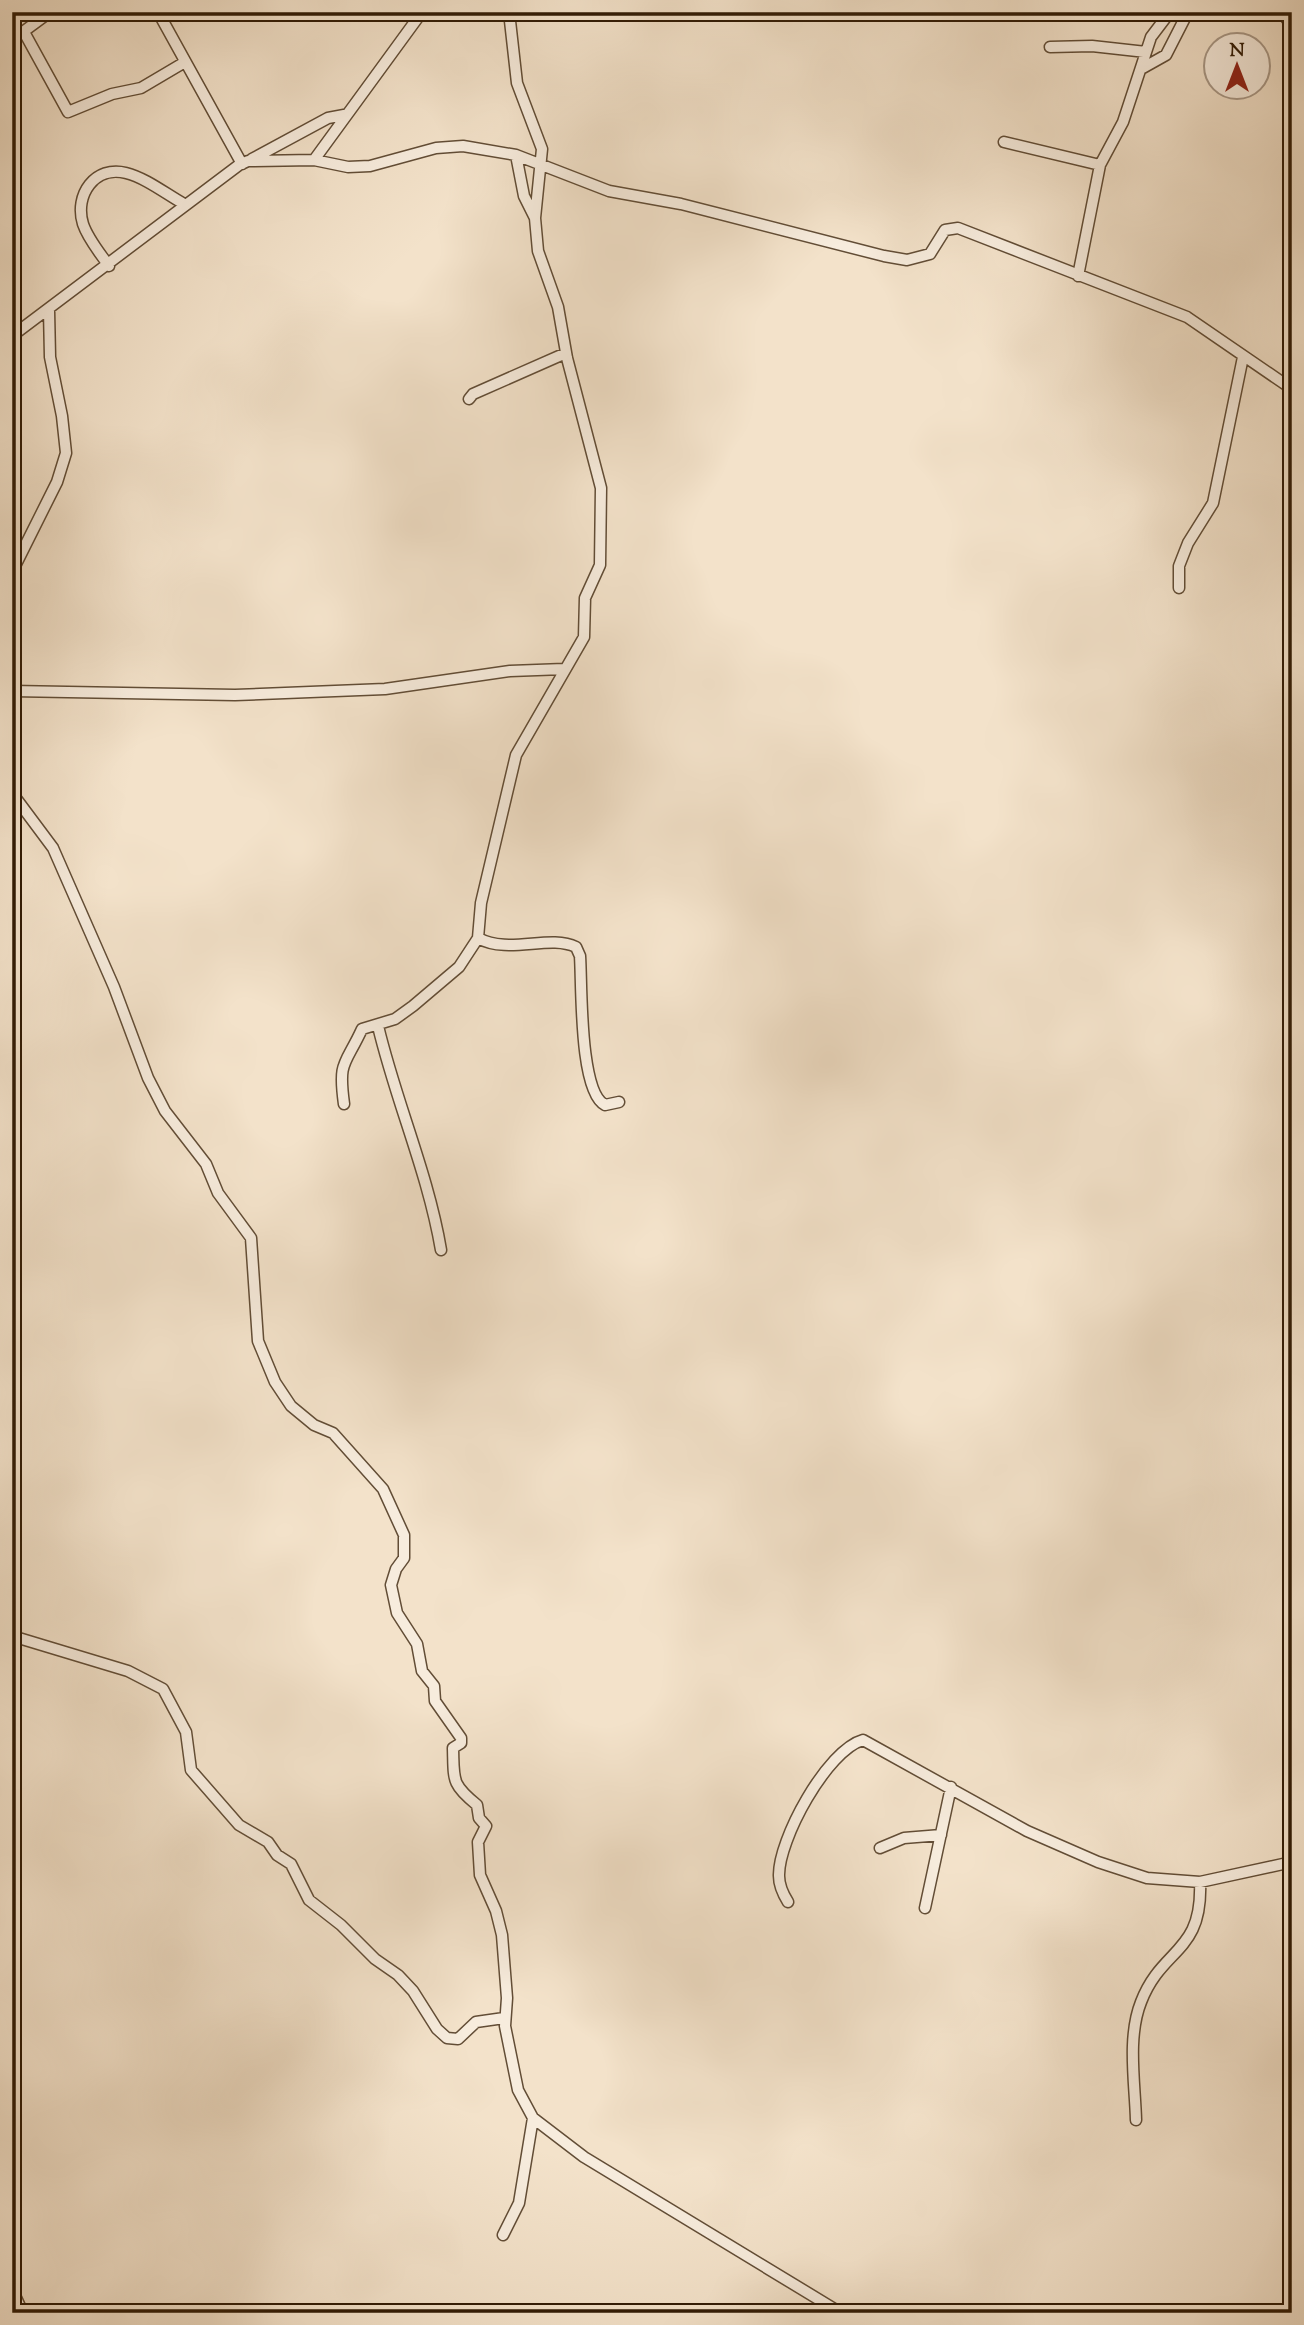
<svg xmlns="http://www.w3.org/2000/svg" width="1304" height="2325" viewBox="0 0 1304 2325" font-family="'Sorts Mill Goudy',serif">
<rect width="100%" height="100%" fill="#f3e2ca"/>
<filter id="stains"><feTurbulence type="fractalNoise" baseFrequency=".00286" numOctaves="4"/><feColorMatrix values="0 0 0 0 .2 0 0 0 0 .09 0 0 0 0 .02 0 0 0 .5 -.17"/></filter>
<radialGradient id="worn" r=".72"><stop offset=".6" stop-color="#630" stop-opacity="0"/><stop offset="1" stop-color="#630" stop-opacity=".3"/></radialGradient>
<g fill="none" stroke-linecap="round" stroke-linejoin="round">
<defs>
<path id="minor" d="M158 12 242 164
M1282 12 1292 27
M24 32 68 112 112 94 141 88 185 62
M12 40 50 12
M1050 47 1092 46 1146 52
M1141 69 1166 55 1188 12
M1004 142 1100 165
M516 155 524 196 535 218
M252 159 328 118 344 115
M314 160 348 167 370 166 436 148 463 146 516 155 609 191 681 204 884 256 907 260 930 254 945 230 958 228 1187 317 1292 389
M109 266C100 253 88 239 83 224 74 195 95 165 126 173 146 178 166 194 184 204
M1078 276 1100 165 1123 122 1151 37 1170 12
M12 336 239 165 248 161 314 160 422 12
M469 399 473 394 566 353
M12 572 57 482 66 453 62 416 50 357 49 310
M1179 588V566L1188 543 1213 503 1243 357
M12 691 235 695 385 689 510 671 564 669
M12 793 53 848 114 987 148 1078 165 1111 206 1164 218 1193 251 1238 258 1341 275 1382 291 1406 314 1425 333 1433 383 1489 404 1535V1558L396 1569 391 1585 397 1613 417 1644 422 1671 434 1686 435 1701 461 1738V1743L453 1748C454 1780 451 1784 477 1805L479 1818 486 1826 478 1842 480 1875 496 1911 502 1935 507 1998 505 2026 518 2090 533 2118 584 2157 841 2313
M478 938C509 955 549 934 576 947L580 956C582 984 579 1092 605 1105L619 1102
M378 1026C396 1102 428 1173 441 1250
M344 1104C338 1060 345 1066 362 1029L395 1019 413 1006 459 967 478 938 481 903 516 755 584 637 585 598 600 565 601 488 567 358 558 307 538 251 535 218 542 149 517 83 509 12
M12 1636 128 1671 163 1689 186 1732 191 1770 239 1825 268 1842 277 1855 291 1864 309 1900 341 1925 375 1959 398 1975 413 1991 437 2029 447 2038 458 2039 476 2022 504 2018
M880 1848 904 1838 941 1835
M788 1902C783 1894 779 1885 779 1876 778 1840 827 1750 863 1740L1027 1831 1098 1862 1147 1878 1200 1882 1292 1862
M925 1908 951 1787
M1136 2120C1135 2083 1127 2037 1141 2002 1162 1947 1203 1954 1200 1882
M503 2235 519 2203 533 2118
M12 2289 23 2313"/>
</defs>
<use href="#minor" stroke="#624d36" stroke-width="13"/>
<use href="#minor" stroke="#f7ecdd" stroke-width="10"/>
</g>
<rect width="1304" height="2325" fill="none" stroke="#f3e2ca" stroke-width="42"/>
<rect x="14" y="14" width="1276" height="2297" fill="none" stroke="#311b05" stroke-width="3.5"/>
<rect x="21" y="21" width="1262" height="2283" fill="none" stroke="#311b05" stroke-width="2"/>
<g transform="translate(1237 66)"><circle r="33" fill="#f7ecdd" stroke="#a89887" stroke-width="2"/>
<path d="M0-5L12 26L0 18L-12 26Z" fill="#8f2418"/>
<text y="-10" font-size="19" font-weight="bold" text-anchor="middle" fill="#311b05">N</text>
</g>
<rect width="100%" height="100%" filter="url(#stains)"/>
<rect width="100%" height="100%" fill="url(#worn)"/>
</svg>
